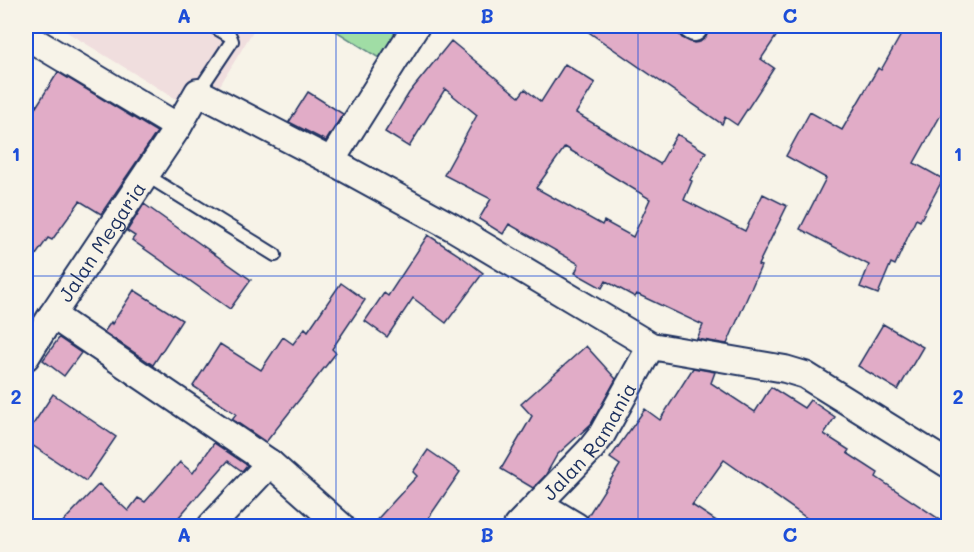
<svg xmlns="http://www.w3.org/2000/svg" width="974" height="552" font-family="Mali,sans-serif">
<style>
.built{fill:#f0dede}
.green{fill:#a0dda5;stroke:#5e8682;stroke-width:1.5}
.building{fill:#e1acc7;stroke:#1b2f5e;stroke-width:1.5;fill-rule:evenodd}
.lines{fill:none;stroke-linecap:round;stroke-linejoin:round}
.lane-casing{stroke:#1b2f5e;stroke-width:16}
.street-casing{stroke:#1b2f5e;stroke-width:30}
.lane{stroke:#f7f3e8;stroke-width:12}
.street{stroke:#f7f3e8;stroke-width:26}
.grid{fill:none;stroke:#1d4ed8;stroke-width:1.5;stroke-opacity:0.55}
.labels{text-anchor:middle;dominant-baseline:central;stroke-width:6;stroke-linejoin:round;paint-order:stroke}
.street-label{font-size:20px;fill:#1b2f5e;stroke:#f7f3e8}
.neatline{fill:none;stroke:#1d4ed8;stroke-width:2}
.grid-label{font-size:20px;text-anchor:middle;font-weight:bold;fill:#1d4ed8}
</style>
<rect width="100%" height="100%" fill="#f7f3e8"/>
<filter id="ink" filterUnits="userSpaceOnUse"><feTurbulence type="fractalNoise" baseFrequency=".0167" numOctaves="2"/><feDisplacementMap in="SourceGraphic" scale="12" xChannelSelector="R" yChannelSelector="G"/><feConvolveMatrix kernelMatrix="1 2 1 2 8 2 1 2 1" color-interpolation-filters="sRGB"/></filter>
<g filter="url(#ink)">
<path class="built" d="M57,26H256L202,115Z"/>
<path class="green" d="M328,26H403L382,60Z"/>
<path class="building" d="M580,26H676L678,33L682,38L694,43L700,42L706,37L709,30L708,26H783L761,59L774,68L737,125L725,117L722,124Z
M906,26H939L948,31V102L914,163L943,179L920,221L916,219L895,265L891,263L878,294L860,287L869,265L800,229L826,178L786,156L810,112L842,130L878,68L881,70Z
M451,41L519,97L525,89L541,102L565,64L595,83L576,113L660,164L677,134L706,152L690,180L692,181L684,200L745,231L763,194L787,206L758,265L761,266L727,344L697,339L703,325L637,294L635,297L606,281L602,288L575,273L579,264L509,224L503,234L479,219L491,199L444,175L477,115L445,89L409,147L385,132L409,93ZM565,147L650,199L633,237L604,221L602,225L536,188Z
M58,72L157,132L101,214L80,201L52,240L48,238L26,269V123Z
M308,92L343,114L326,141L289,122Z
M144,204L251,280L230,309L132,240L135,236L127,231Z
M428,235L462,257L483,273L446,323L413,298L387,337L365,321L384,293L388,296Z
M341,283L365,300L332,349L336,353L266,442L232,419L236,414L193,386L220,344L261,370L283,337L293,344L305,328L308,331Z
M134,290L182,320L153,365L104,332L111,322L112,324Z
M883,324L923,347L898,390L858,366Z
M59,338L81,353L64,376L43,360Z
M586,346L616,379L591,424L557,455L545,476L533,488L501,469L532,416L521,404Z
M693,368L715,372L711,383L755,412L771,387L804,408L810,400L835,417L824,434L849,450L847,453L878,473L876,477L948,525V526H818L724,460L692,505L724,526H591L587,517L620,465L610,458L645,409L660,420Z
M53,394L116,437L86,481L26,441V435Z
M214,443L247,465L242,471L228,461L171,526H59L99,484L128,511L138,498L145,502L180,462L193,473Z
M428,450L460,472L423,526H371L417,476L413,472Z"/>
<g class="lines">
<defs>
<path id="lane" d="M198,92L232,41L230,36L213,26
M146,175L275,255"/>
<g id="street">
<path d="M691,26L694,28"/>
<path d="M26,36L178,127L198,92L331,161L452,227L651,346L785,369L805,375L948,464"/>
<path d="M331,161L416,26"/>
<path d="M52,315L270,463"/>
<path id="s1" d="M26,357L52,315L178,127"/>
<path d="M539,504L576,526"/>
<path d="M211,526L270,463L341,526"/>
<path id="s2" d="M517,526L590,450L601,436L651,346"/>
</g>
</defs>
<use href="#lane" class="lane-casing"/>
<use href="#street" class="street-casing"/>
<use href="#lane" class="lane"/>
<use href="#street" class="street"/>
</g>
</g>
<path class="grid" d="M336,26V526M638,26V526M26,276H948"/>
<g class="labels">
<g class="street-label">
<text stroke="none"><textPath href="#s1" startOffset="138">Jalan Megaria</textPath></text>
<text stroke="none"><textPath href="#s2" startOffset="112">Jalan Ramania</textPath></text>
</g>
</g>
<rect width="974" height="552" fill="none" stroke="#f7f3e8" stroke-width="66"/>
<rect x="33" y="33" width="908" height="486" class="neatline"/>
<g class="grid-label">
<text x="184" y="23">A</text>
<text x="487" y="23">B</text>
<text x="790" y="23">C</text>
<text x="16" y="161">1</text>
<text x="958" y="161">1</text>
<text x="16" y="404">2</text>
<text x="958" y="404">2</text>
<text x="184" y="542">A</text>
<text x="487" y="542">B</text>
<text x="790" y="542">C</text>
</g>
</svg>
